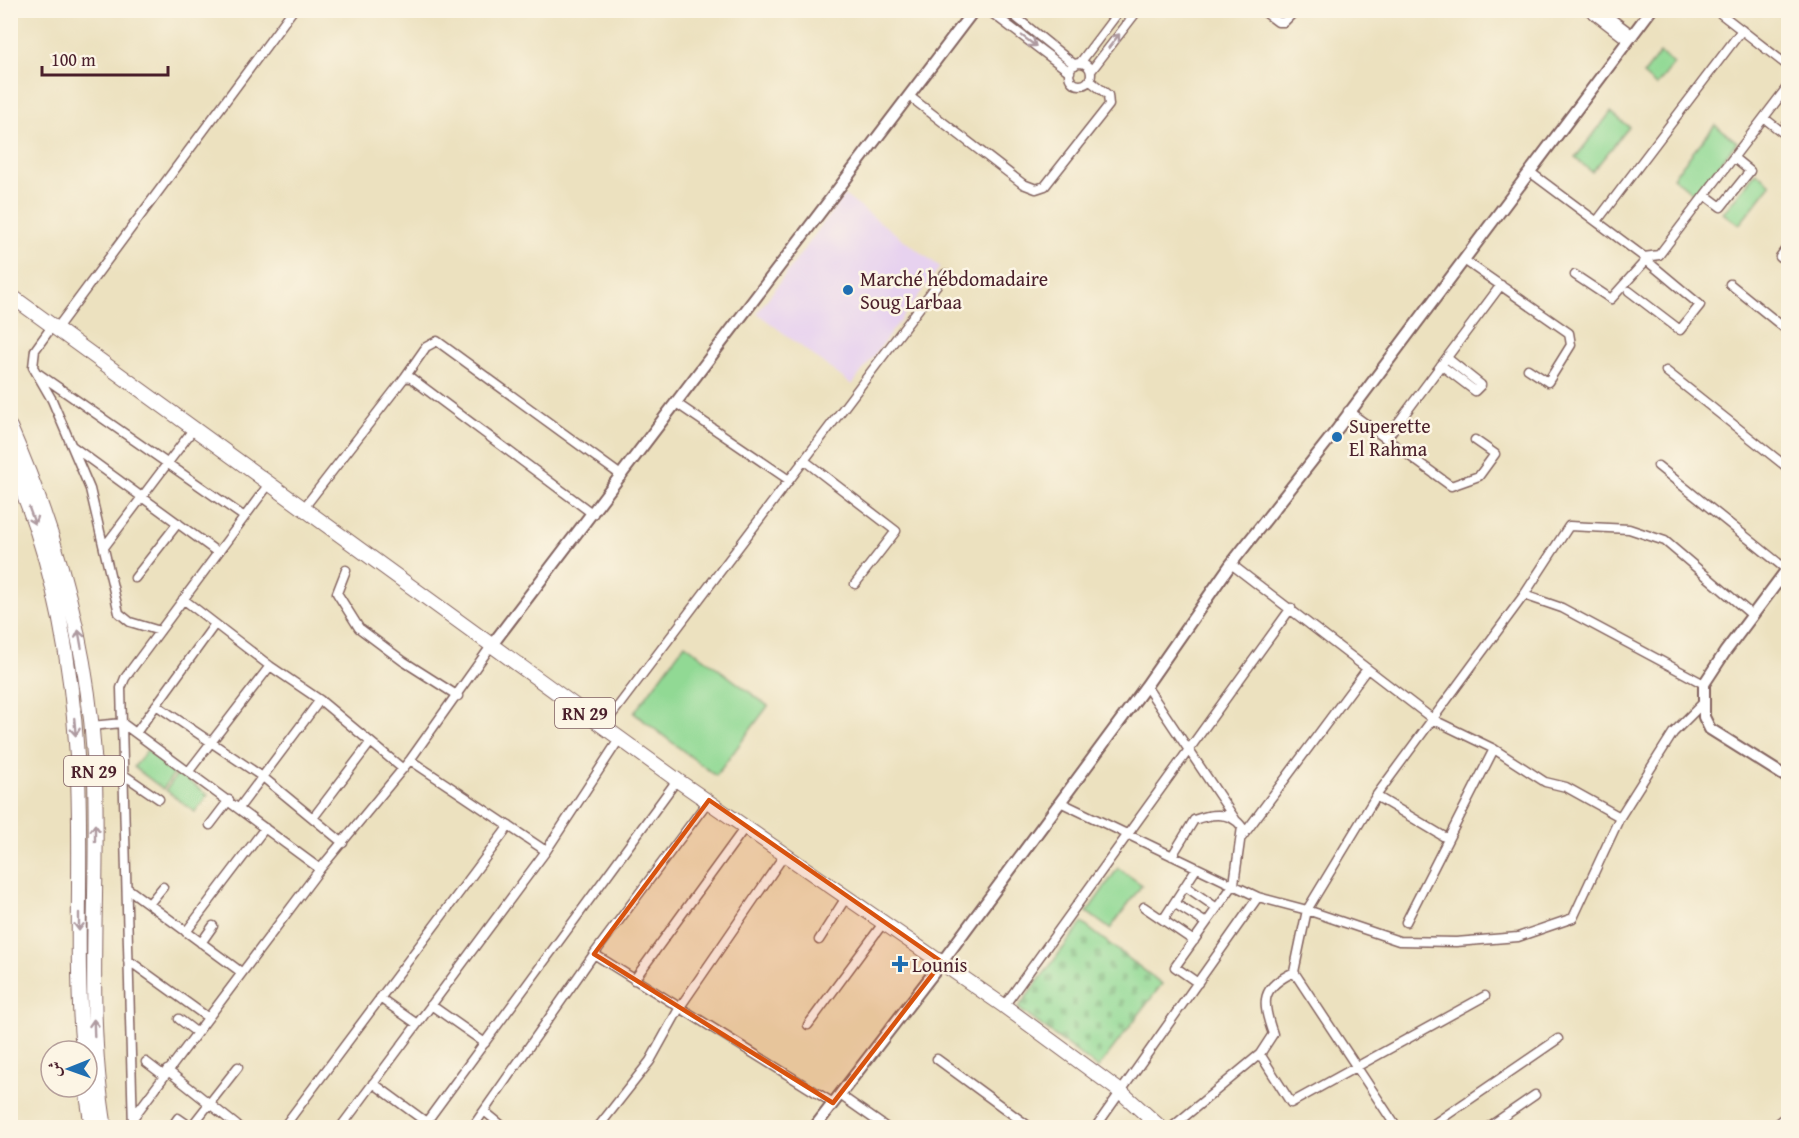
<svg xmlns="http://www.w3.org/2000/svg" width="1799" height="1138" font-family="'Gentium Book Plus',Amiri,serif">
<style>
.built{fill:#e7d2ef}
.green{fill:#91d994;stroke:#6e7c60;stroke-width:1.5}
.cemetery{fill:url(#cemetery-stones);stroke:#6e7c60;stroke-width:1.5}
.lines{fill:none;stroke-linecap:round;stroke-linejoin:round}
.minor-casing{stroke:#83635f;stroke-width:11}
.tertiary-casing{stroke:#83635f;stroke-width:14}
.primary-casing{stroke:#83635f;stroke-width:16}
.trunk-casing{stroke:#83635f;stroke-width:16}
.minor{stroke:#fff;stroke-width:8}
.tertiary{stroke:#fff;stroke-width:10}
.primary{stroke:#fff;stroke-width:14}
.trunk{stroke:#fff;stroke-width:14}
.oneway{stroke:#ae9aa0}
.marked{fill:#d8530f;fill-opacity:0.2;stroke:#d8530f;stroke-width:4.5;stroke-linejoin:round}
.poi-dot{fill:#1f6fb2;stroke:#fcf5e5;stroke-width:2}
.labels{text-anchor:middle;dominant-baseline:central;stroke-width:5;stroke-linejoin:round;paint-order:stroke}
.shield{fill:#fcf5e5;stroke:#7f5f63;stroke-width:1.5}
.shield-label{font-size:18px;font-weight:bold;fill:#4a1f2b}
.poi-label{font-size:20px;fill:#4a1f2b;stroke:#fcf5e5;text-anchor:start}
</style>
<defs>
<pattern id="cemetery-stones" width="16" height="16" patternUnits="userSpaceOnUse" patternTransform="scale(1.5)"><rect width="16" height="16" fill="#91d994"/><path d="M2 7V4a2 2 0 0 1 4 0v3zM10 15v-3a2 2 0 0 1 4 0v3z" fill="#7fba80"/></pattern>
</defs>
<rect width="100%" height="100%" fill="#fcf5e5"/>
<filter id="ink" filterUnits="userSpaceOnUse"><feTurbulence type="fractalNoise" baseFrequency=".0167" numOctaves="2"/><feDisplacementMap in="SourceGraphic" scale="12" xChannelSelector="R" yChannelSelector="G"/><feConvolveMatrix kernelMatrix="1 2 1 2 8 2 1 2 1" color-interpolation-filters="sRGB"/></filter>
<filter id="wash" filterUnits="userSpaceOnUse"><feTurbulence type="fractalNoise" baseFrequency=".008" numOctaves="4" result="noise"/><feDisplacementMap in="SourceGraphic" scale="24" xChannelSelector="R" yChannelSelector="G"/><feGaussianBlur stdDeviation="1.35" result="paint"/><feColorMatrix in="noise" values="0 0 0 0 0 0 0 0 0 0 0 0 0 0 0 0 0 1.4 0 .05"/><feComposite in="paint" operator="in"/></filter>
<g filter="url(#wash)">
<rect width="100%" height="100%" fill="#ece1bf"/>
<path class="built" d="M844,195L940,267L852,385L757,313Z"/>
<path class="green" d="M1660,53L1674,64L1656,86L1643,75Z
M1611,112L1629,127L1592,172L1575,158Z
M1715,125L1737,142L1695,195L1673,177Z
M1756,172L1771,184L1739,225L1723,213Z
M685,644L768,706L716,776L634,713Z
M147,750L176,771L163,789L134,767Z
M178,773L208,795L195,812L166,790Z
M1118,868L1142,885L1110,929L1087,912Z"/>
<path class="cemetery" d="M1082,923L1162,984L1098,1068L1018,1008Z"/>
</g>
<g filter="url(#ink)">
<g class="lines">
<defs>
<path id="minor" d="M988,10L1070,72
M1007,10L1075,65
M1262,10L1278,22H1284L1296,10
M1588,10L1628,41
M1600,10L1633,35
M1716,10L1788,66
M1080,63L1120,10
M1069 74a11 11 0 1 1 22 0a11 11 0 1 1-22 0Z
M1091,71L1138,10
M909,96L1023,184L1036,189L1045,186L1109,105L1108,95L1089,80
M1764,118L1782,132L1788,123
M1530,172L1644,257L1659,255L1788,86
M1705,195L1721,207L1750,171L1734,158
M1597,221L1742,30
M1780,257L1788,246
M1464,260L1569,333L1571,345L1548,382L1528,369
M1575,275L1611,299L1648,258
M1730,284L1788,331
M1629,291L1680,330L1700,305L1646,260
M53,325L35,350L33,367L52,400L90,489L119,613L130,622L160,631
M57,328L293,10
M1441,365L1475,391L1481,385L1447,358
M1666,371L1788,468
M39,374L243,516
M405,377L426,347L437,341L622,476
M676,403L789,480
M1348,411L1451,486L1479,476L1495,454L1475,440
M1386,439L1501,285
M72,446L217,552
M805,461L896,531L855,584
M1658,466L1787,570
M303,509L405,377L411,378L593,514
M105,546L195,427
M1231,564L1434,720L1494,749L1545,782L1566,787L1620,817
M346,570L337,593L359,628L403,661L458,696
M135,578L178,523
M1524,595L1562,608L1704,684
M183,599L270,666L320,700L403,769
M1146,686L1235,819
M156,705L264,778L343,843
M604,725L945,274
M91,726L122,723L320,869
M136,733L215,624
M410,760L546,851
M189,771L270,666
M124,775L159,799
M1376,796L1448,839
M1060,802L1258,897L1307,910L1399,941L1456,942L1518,937L1573,918L1620,817L1673,733L1704,702
M239,808L320,700
M313,818L370,743
M210,825L229,800
M1242,837L1367,669
M1172,856L1194,820C1210,814 1230,810 1242,827L1234,884L1175,967L1198,983
M1185,886L1217,908
M127,888L241,972
M1174,903L1206,923
M149,904L163,887
M1144,907L1194,941
M1163,920L1196,869
M1406,922L1494,749
M186,932L265,828
M819,940L847,896
M201,943L213,926
M594,954L833,1103
M128,960L207,1017
M634,980L746,826
M380,998L417,1024
M431,1005L485,1043
M1004,1006L1291,608
M179,1019L196,1032
M808,1025L884,922
M1260,1054L1291,1103L1485,996
M937,1059L1031,1128
M146,1062L163,1075
M167,1070L240,1128
M373,1083L426,1122
M840,1095L887,1128
M484,1111L505,1128
M133,1118L320,869L410,760L491,646
M599,1126L650,1061L680,1007L785,854
M133,1128L121,688L125,678L269,484
M171,1128L178,1118L191,1127L238,1067
M283,1128L509,826
M340,1128L546,851L620,738
M422,1128L677,780
M472,1128L594,954L709,800
M1095,1128L1258,897
M1171,1128L1260,1054L1273,1034C1261,1000 1261,988 1294,972
M1397,1128L1294,972L1307,910L1376,796L1524,595L1569,526L1629,529L1665,541L1752,615
M1428,1128L1558,1039
M1487,1128L1535,1095
M1771,1128L1788,1115"/>
<path id="tertiary" d="M1788,568L1725,652L1704,684V717L1710,729L1788,778
M491,646L974,10
M814,1128L942,962L1146,686L1231,564L1338,428L1651,10"/>
<path id="primary" d="M10,295L677,780L1004,1006L1121,1092L1161,1128"/>
<path id="trunk" d="M10,427C56,532 87,640 94,755C101,880 84,1004 105,1128
M10,461C52,554 71,655 77,756C83,854 74,953 83,1051
M86,1087L92,1128"/>
</defs>
<use href="#minor" class="minor-casing"/>
<use href="#tertiary" class="tertiary-casing"/>
<use href="#primary" class="primary-casing"/>
<use href="#trunk" class="trunk-casing"/>
<use href="#minor" class="minor"/>
<use href="#tertiary" class="tertiary"/>
<use href="#primary" class="primary"/>
<use href="#trunk" class="trunk"/>
</g>
<defs><path id="oneway-shaft" d="M-6 0H5M1.5-3L5.5 0L1.5 3" fill="none" stroke-width="1.6" stroke-linecap="round" stroke-linejoin="round" transform="scale(1.5)"/></defs>
<g class="oneway">
<use href="#oneway-shaft" transform="translate(1029 41) rotate(37)"/>
<use href="#oneway-shaft" transform="translate(1114 41) rotate(-52)"/>
<use href="#oneway-shaft" transform="translate(32 516) rotate(70)"/>
<use href="#oneway-shaft" transform="translate(80 639) rotate(-100)"/>
<use href="#oneway-shaft" transform="translate(75 727) rotate(85)"/>
<use href="#oneway-shaft" transform="translate(95 833) rotate(-90)"/>
<use href="#oneway-shaft" transform="translate(79 922) rotate(90)"/>
<use href="#oneway-shaft" transform="translate(94 1028) rotate(-92)"/>
</g>
</g>
<path class="marked" d="M709,800L942,962L833,1103L594,954Z"/>
<g class="poi-dot">
<circle cx="848" cy="290" r="6"/>
<circle cx="1337" cy="437" r="6"/>
<path d="M897 955h6v6h6v6h-6v6h-6v-6h-6v-6h6z"/>
</g>
<g class="labels">
<g class="shield">
<rect x="555" y="698" width="60" height="30" rx="4.5"/>
<rect x="64" y="756" width="60" height="30" rx="4.5"/>
</g>
<g class="shield-label">
<text x="585" y="713">RN 29</text>
<text x="94" y="771">RN 29</text>
</g>
<g class="poi-label">
<text x="860" y="278">Marché hébdomadaire<tspan x="860" dy="23">Soug Larbaa</tspan></text>
<text x="1349" y="425">Superette<tspan x="1349" dy="23">El Rahma</tspan></text>
<text x="912" y="964">Lounis</text>
</g>
</g>
<rect width="1799" height="1138" fill="none" stroke="#fcf5e5" stroke-width="36"/>
<g transform="translate(69 1069) rotate(269)"><circle r="28" fill="#fcf5e5" stroke="#b59f9b" stroke-width="1.5"/>
<path d="M0-4.5L10 22L0 15L-10 22Z" fill="#1f6fb2"/>
<text y="-9" font-size="16" font-weight="bold" text-anchor="middle" fill="#4a1f2b">ش</text>
</g>
<path d="M42 66v9h126v-9" fill="none" stroke="#4a1f2b" stroke-width="3"/>
<text x="51" y="66" font-size="18" fill="#4a1f2b" stroke="#fcf5e5" stroke-width="4.5" paint-order="stroke">100 m</text>
</svg>
